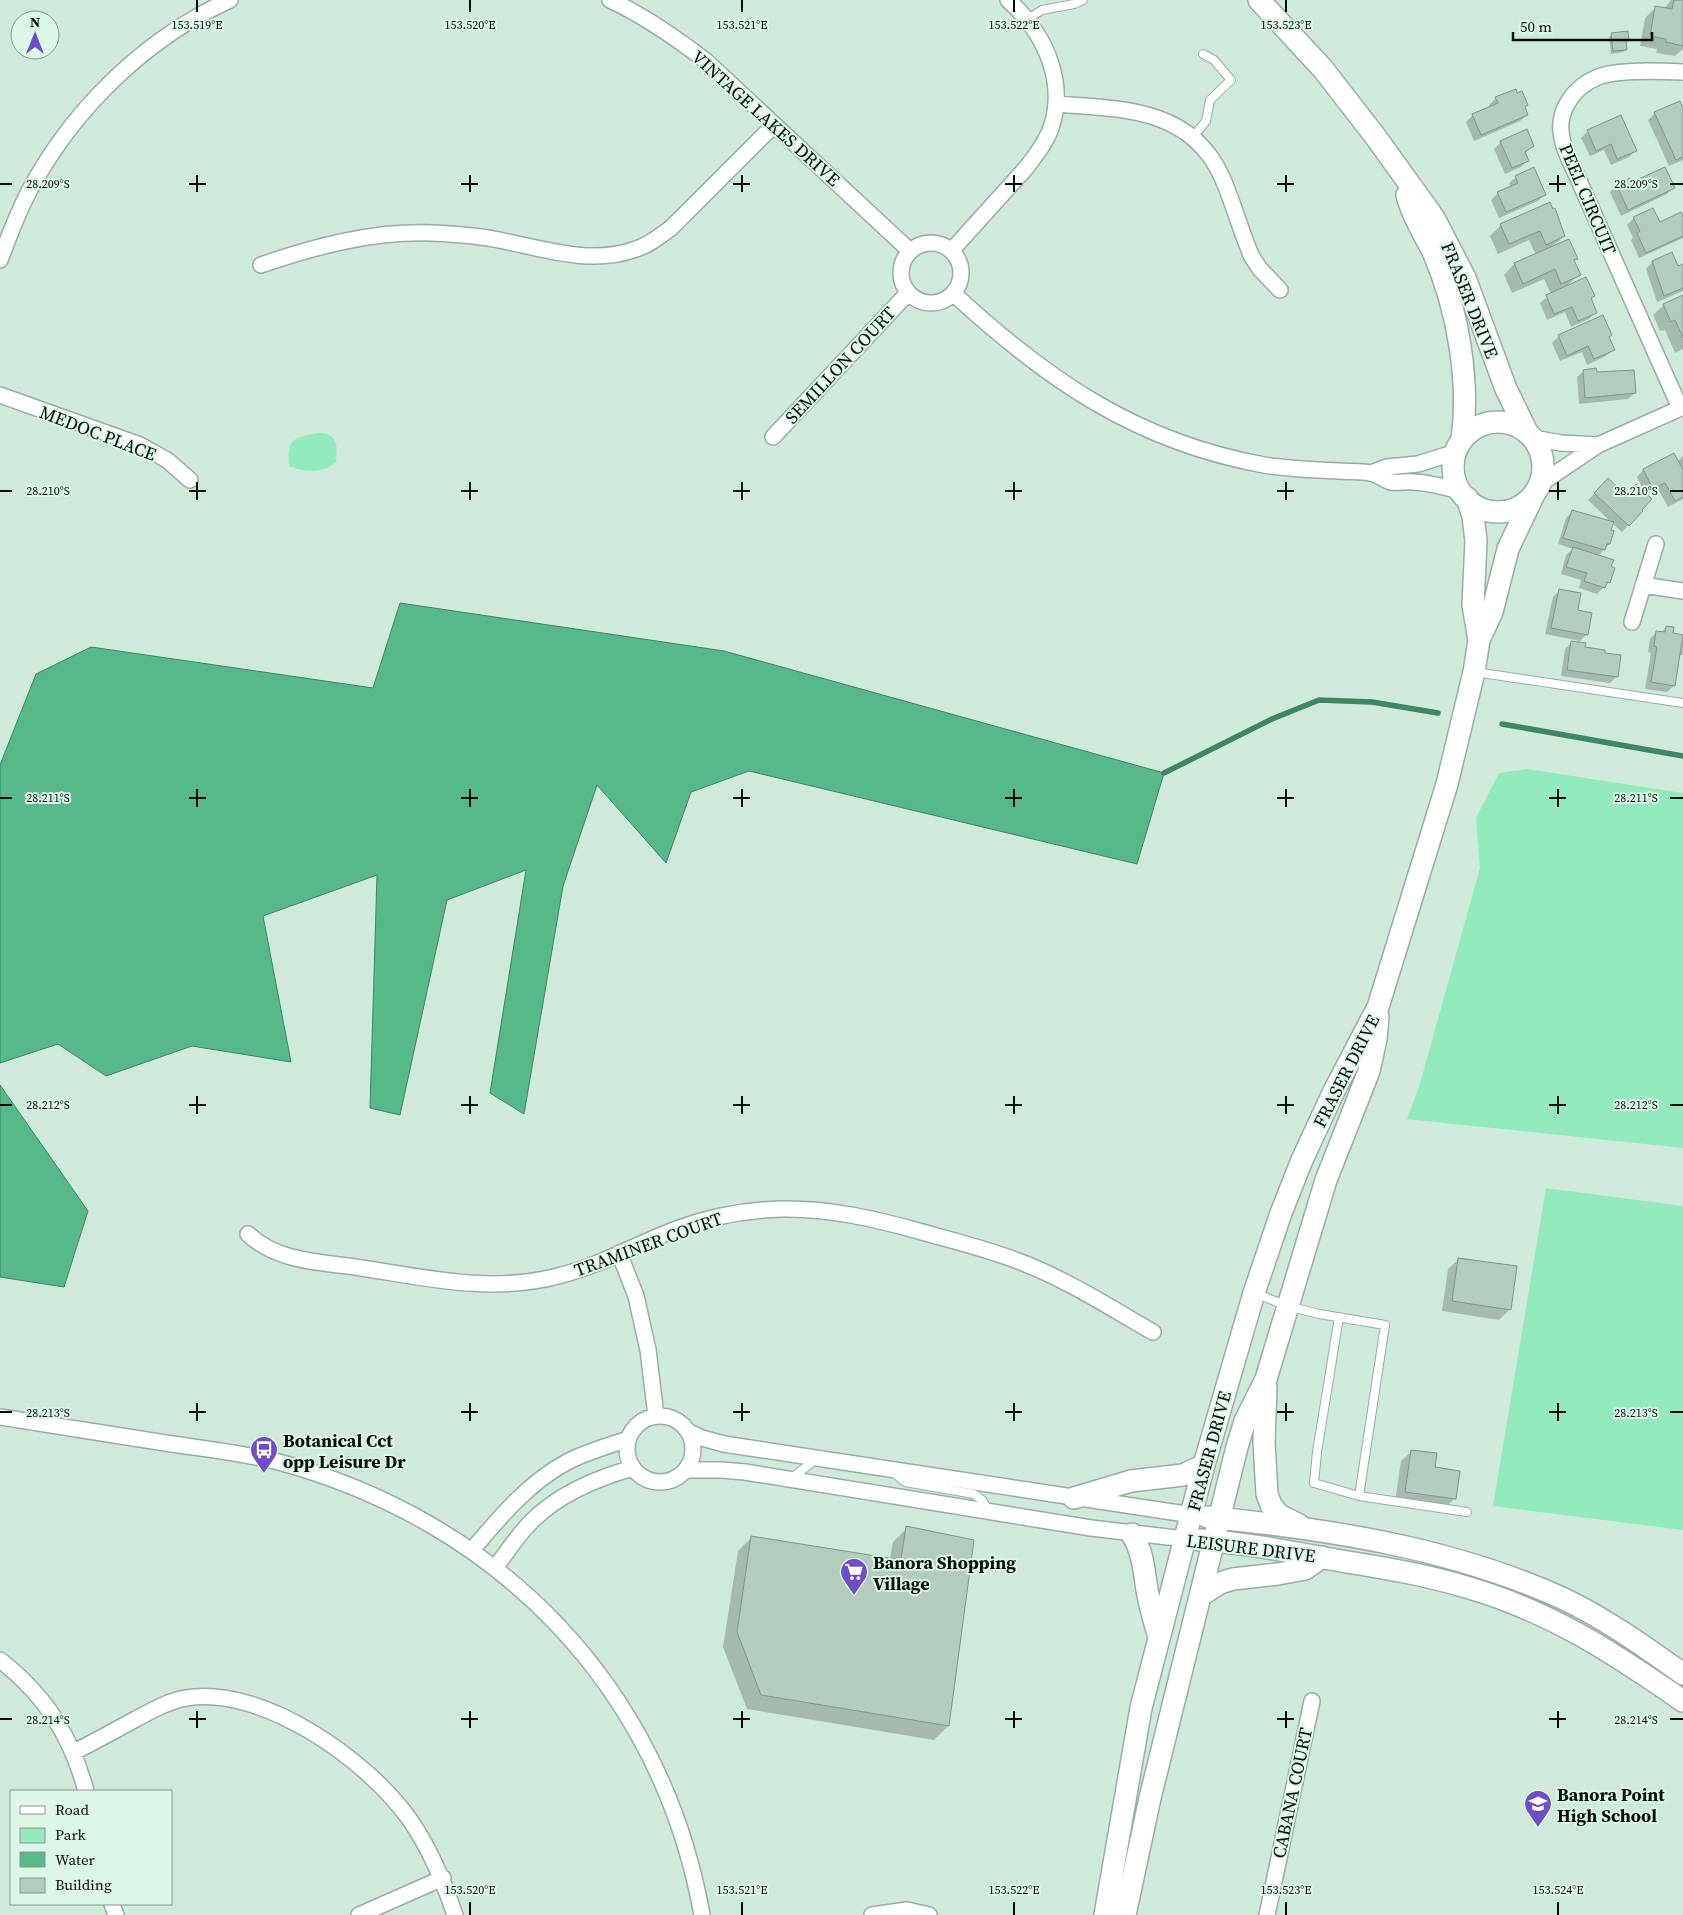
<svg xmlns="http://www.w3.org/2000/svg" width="1683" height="1915" font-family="'Source Serif 4',serif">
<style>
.green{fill:#93eabd}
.water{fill:#57b98a;stroke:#3f8664}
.shadow{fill:#0003}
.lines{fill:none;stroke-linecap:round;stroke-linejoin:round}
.stream{stroke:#3f8664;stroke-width:5.5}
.building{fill:#b3ccbd;stroke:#7f9689}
.lane-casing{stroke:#96afa1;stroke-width:10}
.street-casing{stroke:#96afa1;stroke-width:18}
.secondary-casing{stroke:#96afa1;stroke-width:24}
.lane{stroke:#fff;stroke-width:8}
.street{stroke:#fff;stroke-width:15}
.secondary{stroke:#fff;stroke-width:21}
.ticks{fill:none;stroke:#060e0a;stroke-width:2}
.labels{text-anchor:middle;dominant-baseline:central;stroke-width:4;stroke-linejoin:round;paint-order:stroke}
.street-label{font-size:18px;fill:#060e0a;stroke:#dcf6e7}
.poi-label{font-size:18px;font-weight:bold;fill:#060e0a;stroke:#dcf6e7;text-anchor:start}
.ticks-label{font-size:12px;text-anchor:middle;fill:#060e0a;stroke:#dcf6e7;stroke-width:4;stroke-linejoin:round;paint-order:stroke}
</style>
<rect width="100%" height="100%" fill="#cfe9da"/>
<path class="green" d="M319,433C339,434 337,445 336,462C322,474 304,472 289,466C287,439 293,437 319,433Z
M1527,769L1683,793V1148L1407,1119L1419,1087L1480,868L1476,818L1499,773Z
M1546,1188L1683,1206V1530L1493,1506Z"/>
<path class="water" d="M400,603L724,651L1164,773L1137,864L749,771L691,792L666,863L597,785L563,886L524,1114L490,1093L526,870L447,900L400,1115L370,1108L377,875L263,916L291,1062L192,1046L106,1076L58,1044L0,1063V765L36,674L91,647L373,688Z
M0,1085L88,1211L64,1287L0,1277Z"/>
<path class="shadow" d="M1671,0H1683V49L1675,56L1656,53L1657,49L1640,46L1645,18L1656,7L1664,9Z
M1612,34L1628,40L1625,43L1626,49L1623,52L1611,54L1609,37Z
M1496,98L1524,108L1527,114L1520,121L1474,141L1466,122L1473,115L1491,108L1489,105Z
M1683,111V160L1669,166L1648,120L1655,113Z
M1588,131L1636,150L1629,157L1611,165L1604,150L1590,156L1581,138Z
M1501,142L1533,145L1525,153L1528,160L1521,167L1505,174L1494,149Z
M1516,177L1545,194L1538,201L1499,218L1491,200L1498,193L1511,188L1509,183Z
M1630,179L1632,183L1673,188L1667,194L1621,216L1610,192L1616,185Z
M1549,203L1564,236L1552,247L1576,258L1573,262L1579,274L1566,287L1593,296L1590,299L1596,312L1589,319L1571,327L1565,312L1547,320L1540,303L1551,294L1544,279L1512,293L1504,275L1514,264L1536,255L1529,240L1498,254L1490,236L1501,225Z
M1634,218L1659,224L1683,220V238L1639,258L1631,240L1633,238L1627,225Z
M1671,254L1677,268L1683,266V291L1657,302L1646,269L1652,262Z
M1683,297V349L1675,353L1665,330L1660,331L1653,315L1664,305Z
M1559,336L1608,338L1613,350L1606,356L1587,365L1582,352L1560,361L1552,343Z
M1584,371L1595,373L1635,393L1628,399L1579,404L1577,377Z
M1674,455L1677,462L1683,456V499L1668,507L1658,489L1646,495L1640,510L1642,511L1622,532L1612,523L1609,531V544L1598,556L1610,567L1609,582L1597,594L1579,588L1581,580L1561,574L1566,555L1573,549L1558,544L1566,518L1573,511L1612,523L1588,500L1608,480L1626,496L1645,494L1637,477L1643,470Z
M1560,590L1576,611L1587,634L1580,641L1545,634L1553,597Z
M1666,627L1672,634L1683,636V655H1678L1674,686L1667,692L1645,689L1651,653L1648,652L1650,639L1656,632L1661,633Z
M1572,642L1584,648L1616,677L1610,683L1561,676L1565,649Z
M1459,1259L1510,1309L1499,1320L1442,1311L1448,1269Z
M1412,1451L1434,1469L1455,1498L1444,1509L1395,1502L1401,1461Z
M907,1528L973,1541L948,1726L934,1740L747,1709L723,1647L738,1551L752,1537L890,1559L893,1542Z"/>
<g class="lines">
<path class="stream" d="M1502,724L1683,756
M1164,773L1272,719L1319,700L1372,702L1438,713"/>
</g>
<path class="building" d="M1674,0H1683V46L1666,42V39L1650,36L1655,6L1672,9Z
M1628,31L1629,41H1626L1627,50L1613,51L1611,33Z
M1516,89L1517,93L1522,91L1528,105L1525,107L1528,115L1481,135L1472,114L1498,103L1495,97Z
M1680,101L1683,108V157L1676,160L1654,112Z
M1621,115L1637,151L1617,159L1611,144L1596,151L1587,130Z
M1527,129L1534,146L1525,152L1529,161L1512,168L1500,141Z
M1534,167L1546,195L1506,212L1497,192L1518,183L1515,176Z
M1665,167L1675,188L1628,210L1616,184L1630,178L1632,182Z
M1550,202L1553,209L1555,208L1565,236L1546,245L1540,231L1509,244L1500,224Z
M1653,208L1660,222L1681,212L1683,217V236L1646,253L1637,233L1640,231L1633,217Z
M1569,239L1578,259L1574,260L1581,275L1561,284L1555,269L1523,284L1514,263Z
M1672,252L1678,266L1683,264V288L1664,296L1652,261Z
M1586,277L1595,296L1591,298L1597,313L1578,321L1572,307L1554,314L1546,295Z
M1683,295V338L1675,320L1671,322L1663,304Z
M1603,315L1612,335L1609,337L1615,350L1594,359L1588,346L1567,356L1558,335Z
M1596,368L1597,372L1634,370L1636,393L1585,398L1583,370Z
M1674,453L1683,470V497L1675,501L1665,483L1653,489L1643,469Z
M1608,478L1626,495L1636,484L1652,499L1642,510L1643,511L1629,526L1594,493Z
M1572,510L1614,522L1611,530L1614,531L1610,544H1607L1605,550L1563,538Z
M1573,547L1614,560L1611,566L1615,568L1610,583L1607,582L1605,588L1584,581L1587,573L1566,567Z
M1559,589L1581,593L1578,610L1592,613L1588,635L1551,628Z
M1666,626L1674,627L1673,633L1683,635L1675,686L1651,682L1657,647L1654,646L1656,631L1665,632Z
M1571,641L1586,643L1585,647L1605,650V653L1621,655L1618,677L1567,670Z
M1458,1258L1517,1266L1511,1310L1452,1301Z
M1411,1450L1437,1453L1435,1467L1460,1471L1456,1499L1405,1492Z
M906,1526L974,1540L949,1726L761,1695L737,1632L751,1536L901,1560Z"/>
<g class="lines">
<defs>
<path id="lane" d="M1028,19L1042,10L1074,4L1083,0
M1193,137L1206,121L1210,100L1231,80L1214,60L1203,54
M1475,672L1683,703
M1255,1293L1287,1306L1319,1314L1385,1325L1359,1496L1467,1512
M1339,1317L1317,1452L1314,1483L1359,1496
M894,1473L905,1482L974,1494L982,1500L989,1511
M792,1478L816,1459"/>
<path id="street" d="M610,0C645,16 676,38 706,61L910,251
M1056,104C1120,109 1189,107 1221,175C1233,201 1240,230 1252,257L1260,269L1280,290
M901 273a30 30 0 1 1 60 0a30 30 0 1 1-60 0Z
M952,250L1026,168C1036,155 1047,141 1052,125C1066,78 1043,31 1008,0
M0,260C10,234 19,208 33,184C77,105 148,37 230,0
M261,265C316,246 373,231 432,233C456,234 481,236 504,241C547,250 593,265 636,249C649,245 660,236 671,228L774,125
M954,294C1047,380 1137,442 1264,465C1289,469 1315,470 1340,471C1350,472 1361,471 1370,473C1378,474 1384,480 1391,482C1399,483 1407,481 1414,482C1431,483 1446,487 1462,492
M0,395L140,445L167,460L190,480
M1680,408L1576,174C1571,163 1564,151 1562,138C1556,112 1573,87 1598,77C1618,69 1661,71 1683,72
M773,437L908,293
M1533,438L1561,443L1598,445
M1371,473L1387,467L1418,464L1456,452
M1540,484L1598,445L1683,407
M1643,585L1683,591
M1632,622L1656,544
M248,1234C276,1261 318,1262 355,1267C423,1277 490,1294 558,1276C599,1266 635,1245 674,1230C708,1217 744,1210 781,1209C829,1208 876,1219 922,1232C954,1241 987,1249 1018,1261C1066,1279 1109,1307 1153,1332
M619,1253L636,1296L648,1350L656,1416
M627 1449a33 33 0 1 1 66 0a33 33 0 1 1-66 0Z
M0,1417C57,1426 115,1435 172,1444C206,1449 241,1453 275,1461C498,1520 661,1686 702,1915
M689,1432L702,1438L724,1444L1192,1515
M686,1470H721L745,1472L1091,1528L1185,1539
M472,1550C500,1517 528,1483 567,1462C586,1452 608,1446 628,1439
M495,1568C507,1552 519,1533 534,1519C561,1493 597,1478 633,1468
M0,1660C46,1696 71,1736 86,1791
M74,1752C94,1742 114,1731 134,1720C151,1711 168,1701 186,1698C262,1685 368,1760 410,1820C430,1849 444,1882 455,1915
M112,1904L116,1915
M359,1915L443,1878
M872,1915L907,1910L929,1915
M1267,1915L1312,1701"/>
<path id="secondary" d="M1259,0L1323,69L1375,136L1434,218L1465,278L1506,389L1527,432
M1407,195C1412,216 1425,235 1434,254C1458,310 1470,381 1462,440
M1453 467a45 45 0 1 1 90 0a45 45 0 1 1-90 0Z
M1467,498L1473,516L1476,541L1473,605L1479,640
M1266,1387L1264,1442L1267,1494L1271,1505L1279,1515L1299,1525
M1074,1498L1131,1481L1183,1475L1204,1465
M1207,1517C1328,1529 1453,1548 1564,1599C1606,1619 1645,1647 1683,1674
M1132,1534C1143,1552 1144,1570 1147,1590C1150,1606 1154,1621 1159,1637
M1200,1540C1246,1543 1291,1552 1336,1560C1379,1567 1423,1574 1466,1587C1550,1611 1612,1652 1683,1701
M1201,1595L1220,1583L1233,1579L1278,1574L1305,1569L1322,1557
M1105,1915L1141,1708L1204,1465L1254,1293L1281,1213L1302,1160L1334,1091L1378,1007L1447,784L1474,672L1479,640L1492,612L1508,549L1535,492
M1125,1915L1150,1798L1237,1447L1245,1421L1266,1379L1326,1180L1369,1071L1376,1039L1378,1017"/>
</defs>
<use href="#lane" class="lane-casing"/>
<use href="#street" class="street-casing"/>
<use href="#secondary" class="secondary-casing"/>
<use href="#lane" class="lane"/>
<use href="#street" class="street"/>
<use href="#secondary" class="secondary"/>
</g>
<path class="ticks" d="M197,0V12M470,0V12M742,0V12M1014,0V12M1286,0V12M197,175V192M470,175V192M742,175V192M1014,175V192M1286,175V192M1558,175V192M0,184H12M189,184H206M461,184H478M733,184H750M1005,184H1022M1277,184H1294M1549,184H1566M1670,184H1683M197,482V500M470,482V500M742,482V500M1014,482V500M1286,482V500M1558,482V500M0,491H12M189,491H206M461,491H478M733,491H750M1005,491H1022M1277,491H1294M1549,491H1566M1670,491H1683M197,789V807M470,789V807M742,789V807M1014,789V807M1286,789V807M1558,789V807M0,798H12M189,798H206M461,798H478M733,798H750M1005,798H1022M1277,798H1294M1549,798H1566M1670,798H1683M197,1096V1114M470,1096V1114M742,1096V1114M1014,1096V1114M1286,1096V1114M1558,1096V1114M0,1105H12M189,1105H206M461,1105H478M733,1105H750M1005,1105H1022M1277,1105H1294M1549,1105H1566M1670,1105H1683M197,1403V1421M470,1403V1421M742,1403V1421M1014,1403V1421M1286,1403V1421M1558,1403V1421M0,1412H12M189,1412H206M461,1412H478M733,1412H750M1005,1412H1022M1277,1412H1294M1549,1412H1566M1670,1412H1683M197,1711V1728M470,1711V1728M742,1711V1728M1014,1711V1728M1286,1711V1728M1558,1711V1728M0,1719H12M189,1719H206M461,1719H478M733,1719H750M1005,1719H1022M1277,1719H1294M1549,1719H1566M1670,1719H1683M470,1902V1915M742,1902V1915M1014,1902V1915M1286,1902V1915M1558,1902V1915"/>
<defs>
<symbol id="bus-pin" viewBox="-11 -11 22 30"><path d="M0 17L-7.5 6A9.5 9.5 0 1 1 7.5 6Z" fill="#6f4dc6" stroke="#dcf6e7"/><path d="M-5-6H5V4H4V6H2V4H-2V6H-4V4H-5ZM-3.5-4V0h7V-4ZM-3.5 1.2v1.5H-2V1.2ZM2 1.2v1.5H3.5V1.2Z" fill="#fff"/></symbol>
<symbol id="supermarket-pin" viewBox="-11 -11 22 30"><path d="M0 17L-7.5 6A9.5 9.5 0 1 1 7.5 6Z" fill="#6f4dc6" stroke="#dcf6e7"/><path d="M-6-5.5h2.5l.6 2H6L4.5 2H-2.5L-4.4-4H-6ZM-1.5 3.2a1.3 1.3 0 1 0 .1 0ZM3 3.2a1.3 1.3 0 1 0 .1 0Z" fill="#fff"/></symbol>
<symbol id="school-pin" viewBox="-11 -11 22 30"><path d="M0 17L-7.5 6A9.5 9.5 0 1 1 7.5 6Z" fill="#6f4dc6" stroke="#dcf6e7"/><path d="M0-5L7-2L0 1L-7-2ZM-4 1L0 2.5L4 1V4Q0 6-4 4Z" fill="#fff"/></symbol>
</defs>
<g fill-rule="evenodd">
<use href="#bus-pin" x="248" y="1434" width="32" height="43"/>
<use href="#supermarket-pin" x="838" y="1556" width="32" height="43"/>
<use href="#school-pin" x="1522" y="1788" width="32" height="43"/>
</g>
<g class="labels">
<g class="street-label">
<text transform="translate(766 118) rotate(42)">VINTAGE LAKES DRIVE</text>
<text transform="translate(1588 199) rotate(67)">PEEL CIRCUIT</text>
<text transform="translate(1470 300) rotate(68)">FRASER DRIVE</text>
<text transform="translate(840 365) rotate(-47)">SEMILLON COURT</text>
<text transform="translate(98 433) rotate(21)">MEDOC PLACE</text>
<text transform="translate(1346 1071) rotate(-63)">FRASER DRIVE</text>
<text transform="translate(648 1244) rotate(-20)">TRAMINER COURT</text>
<text transform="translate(1209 1451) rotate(-75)">FRASER DRIVE</text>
<text transform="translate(1251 1548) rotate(7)">LEISURE DRIVE</text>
<text transform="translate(1292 1793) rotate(-78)">CABANA COURT</text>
</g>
<g class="poi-label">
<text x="283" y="1440">Botanical Cct<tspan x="283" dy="21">opp Leisure Dr</tspan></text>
<text x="873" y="1562">Banora Shopping<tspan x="873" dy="21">Village</tspan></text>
<text x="1557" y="1794">Banora Point<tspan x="1557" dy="21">High School</tspan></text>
</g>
</g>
<g class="ticks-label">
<text x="197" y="29">153.519°E</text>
<text x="470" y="29">153.520°E</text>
<text x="742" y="29">153.521°E</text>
<text x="1014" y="29">153.522°E</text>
<text x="1286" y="29">153.523°E</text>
<text x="48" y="188">28.209°S</text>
<text x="1636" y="188">28.209°S</text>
<text x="48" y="495">28.210°S</text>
<text x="1636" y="495">28.210°S</text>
<text x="48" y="802">28.211°S</text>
<text x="1636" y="802">28.211°S</text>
<text x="48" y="1109">28.212°S</text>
<text x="1636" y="1109">28.212°S</text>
<text x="48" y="1417">28.213°S</text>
<text x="1636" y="1417">28.213°S</text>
<text x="48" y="1724">28.214°S</text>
<text x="1636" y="1724">28.214°S</text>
<text x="470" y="1894">153.520°E</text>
<text x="742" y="1894">153.521°E</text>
<text x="1014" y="1894">153.522°E</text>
<text x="1286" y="1894">153.523°E</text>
<text x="1558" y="1894">153.524°E</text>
</g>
<rect x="10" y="1790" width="162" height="115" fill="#dcf6e7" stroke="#86998f"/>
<rect x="20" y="1806" width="25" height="8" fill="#ffffff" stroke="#86998f"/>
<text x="55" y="1815" font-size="15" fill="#060e0a">Road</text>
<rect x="20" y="1828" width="25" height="15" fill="#93eabd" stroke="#86998f"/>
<text x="55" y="1840" font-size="15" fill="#060e0a">Park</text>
<rect x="20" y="1852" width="25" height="15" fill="#57b98a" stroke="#86998f"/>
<text x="55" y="1865" font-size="15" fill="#060e0a">Water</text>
<rect x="20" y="1878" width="25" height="15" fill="#b3ccbd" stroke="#86998f"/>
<text x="55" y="1890" font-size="15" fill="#060e0a">Building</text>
<g transform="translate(35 35)"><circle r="24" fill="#dcf6e7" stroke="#86998f"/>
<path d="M0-4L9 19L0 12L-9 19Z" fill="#6f4dc6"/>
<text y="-8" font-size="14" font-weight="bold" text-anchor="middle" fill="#060e0a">N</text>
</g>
<path d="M1513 32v8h139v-8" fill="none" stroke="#060e0a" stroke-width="2.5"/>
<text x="1520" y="32" font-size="15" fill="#060e0a" stroke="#dcf6e7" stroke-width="4" paint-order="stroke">50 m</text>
</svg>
